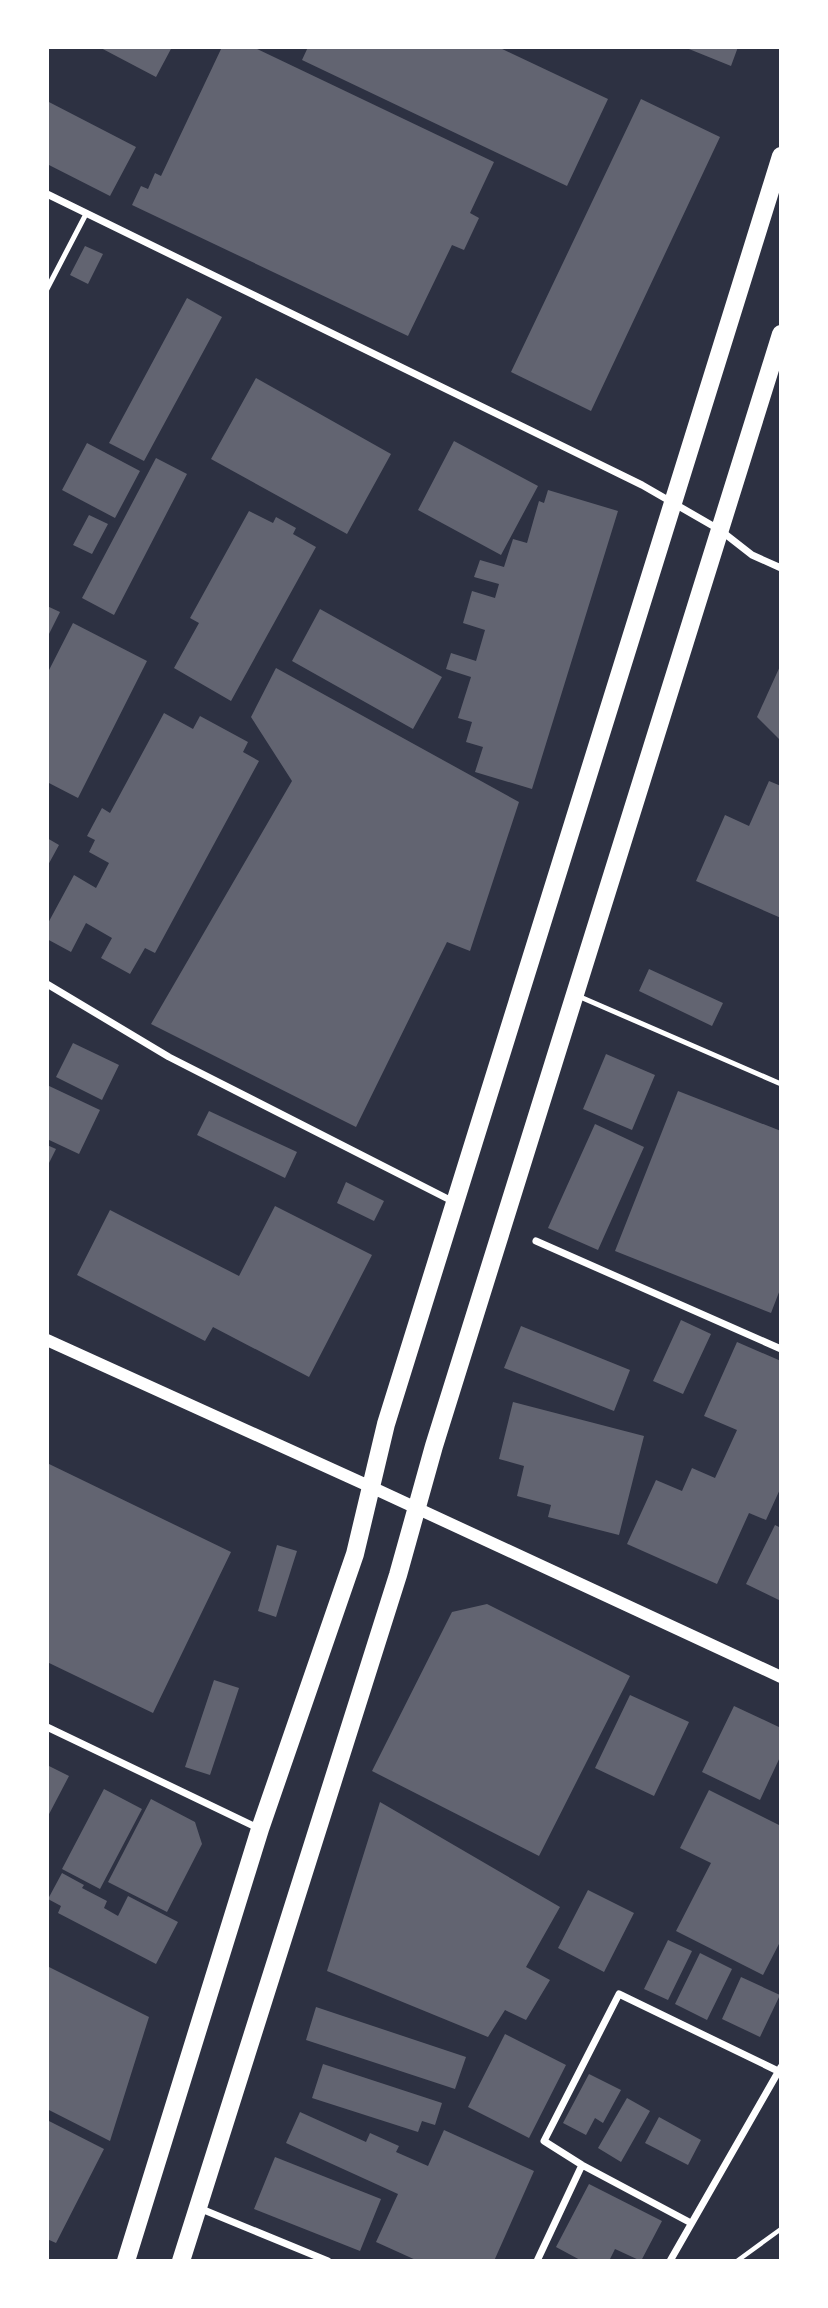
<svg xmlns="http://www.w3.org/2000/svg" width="828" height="2308" font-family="Arial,sans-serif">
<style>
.building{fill:#626471}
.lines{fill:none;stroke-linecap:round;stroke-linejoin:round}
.path{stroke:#fff;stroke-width:4.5}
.service{stroke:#fff;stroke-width:5}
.minor{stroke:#fff;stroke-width:7}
.tertiary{stroke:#fff;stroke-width:12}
.primary{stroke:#fff;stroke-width:18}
</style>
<rect width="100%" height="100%" fill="#2d3142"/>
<path class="building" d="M99,47H172L156,77Z
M222,47H253L494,162L470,213L479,218L464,250L452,245L408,336L132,205L141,186L148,189L155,173L161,176Z
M308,47H498L608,99L567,186L302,60Z
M684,47H738L731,66Z
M641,99L720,137L591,411L511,372Z
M47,101L136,147L110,196L47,164Z
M85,246L103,254L88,284L70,275Z
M187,298L222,317L144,461L109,443Z
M256,378L391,454L347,534L211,459Z
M454,441L538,486L501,555L418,510Z
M87,443L140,471L115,518L62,490Z
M156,458L187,474L114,615L82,598Z
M548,490L618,511L532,789L475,772L483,747L466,742L472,722L458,718L471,677L446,669L451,653L476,661L485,630L463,623L472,591L495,598L499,584L474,577L480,560L504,567L513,539L527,543L539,501L544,503Z
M249,511L273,523L276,517L296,528L293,534L316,547L231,701L174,668L199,623L190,618Z
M89,515L108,524L92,554L73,545Z
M47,606L60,612L47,638Z
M320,609L442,677L413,729L292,661Z
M73,623L147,661L78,798L47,782V674Z
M781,664V741L757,717Z
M276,668L519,802L470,951L447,942L356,1127L151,1024L292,781L251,717Z
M164,713L193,729L200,716L248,742L243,752L259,761L155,953L145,948L130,974L101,958L112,938L86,923L71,952L47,939V925L74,875L96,888L109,863L89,852L95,840L87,836L102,808L110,813Z
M769,781L781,786V918L696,881L725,815L749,826Z
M47,838L59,845L47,867Z
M649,969L723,1003L712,1026L639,991Z
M73,1043L119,1065L102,1100L56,1077Z
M606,1054L655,1075L632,1130L583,1109Z
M47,1085L100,1110L79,1154L47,1139Z
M678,1091L781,1131V1287L771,1313L615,1251Z
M209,1111L297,1152L285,1178L197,1135Z
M595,1124L644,1147L598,1250L548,1228Z
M47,1145L56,1149L47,1167Z
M346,1182L384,1201L374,1221L337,1203Z
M275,1206L372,1255L309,1377L213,1327L205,1341L77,1275L110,1210L239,1276Z
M681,1320L711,1334L683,1394L653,1381Z
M521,1326L630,1370L614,1411L504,1368Z
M737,1342L781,1361V1487L766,1520L749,1513L717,1584L627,1544L656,1480L682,1491L692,1468L715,1478L737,1430L704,1416Z
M513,1402L644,1436L619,1535L548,1517L551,1505L517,1496L524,1466L499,1459Z
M47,1463L231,1552L153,1713L47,1662Z
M775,1525L781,1528V1601L746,1584Z
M277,1545L297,1551L276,1617L258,1611Z
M487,1604L630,1676L539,1856L372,1771L452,1612Z
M214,1680L239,1688L210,1775L185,1767Z
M630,1695L689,1722L654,1796L595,1768Z
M734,1706L781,1728V1755L760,1800L702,1772Z
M47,1765L69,1776L47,1818Z
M104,1789L142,1809L100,1889L62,1869Z
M709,1790L781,1826V1940L763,1975L676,1931L711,1863L680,1848Z
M151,1799L195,1822L202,1844L167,1912L108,1882Z
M380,1802L560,1907L526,1967L550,1980L526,2020L505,2010L488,2037L327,1971Z
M62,1873L84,1885L82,1888L107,1901L104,1908L118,1916L128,1896L178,1922L156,1964L58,1913L61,1906L48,1899Z
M588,1890L634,1913L604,1972L558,1948Z
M668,1940L692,1951L668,2000L644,1989Z
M700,1953L732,1969L707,2020L675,2004Z
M47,1966L149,2017L110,2141L47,2109Z
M741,1977L780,1995L760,2037L722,2019Z
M316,2007L466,2057L455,2089L306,2040Z
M505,2034L566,2065L529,2138L468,2107Z
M323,2064L442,2103L435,2125L422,2121L418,2132L312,2098Z
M589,2074L621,2090L603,2123L595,2118L586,2135L563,2123Z
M627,2098L650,2111L621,2162L598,2148Z
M300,2112L366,2142L370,2133L399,2146L396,2152L428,2166L444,2130L534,2171L494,2261H418L376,2242L398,2194L286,2143Z
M659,2117L701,2140L688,2165L645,2143Z
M47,2120L104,2149L56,2243L47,2239Z
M275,2157L381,2199L360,2251L254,2209Z
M589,2184L662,2221L641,2261L615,2249L609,2261H582L556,2247Z"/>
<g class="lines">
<path class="path" d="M737,2261L781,2229"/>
<path class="service" d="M47,289L86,214
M578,996L781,1084"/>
<path class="minor" d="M47,194L642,485L720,530L752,555L781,568
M47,984L169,1057L454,1202
M536,1241L781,1349
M47,1727L258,1828
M199,2208L328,2261
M691,2223L582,2165L544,2141L619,1994L778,2071
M537,2261L582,2165
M670,2261L781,2067"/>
<path class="tertiary" d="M47,1340L371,1487L781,1677"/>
<path class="primary" d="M126,2261L260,1829L355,1554L386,1424L781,156
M181,2261L398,1575L434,1446L781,334"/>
</g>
<rect width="828" height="2308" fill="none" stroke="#ffffff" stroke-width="98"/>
</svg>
